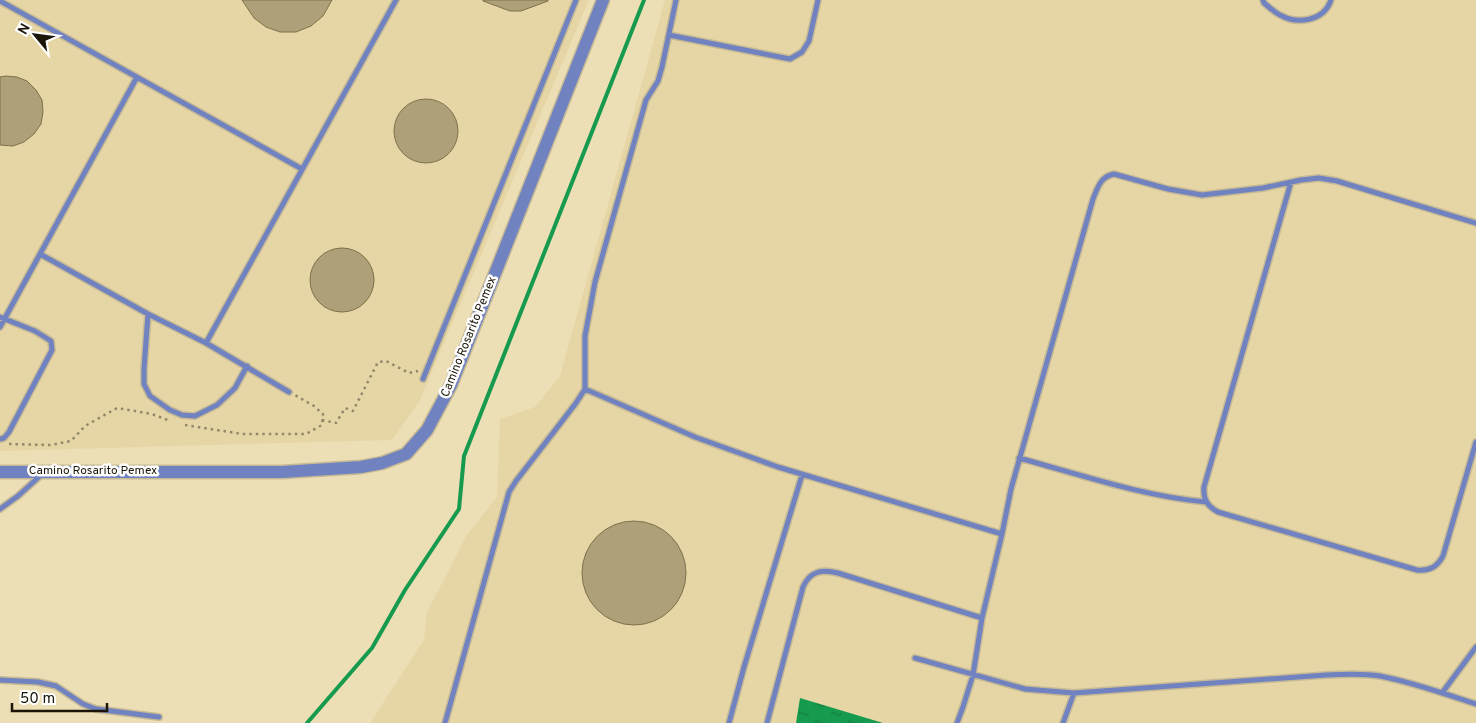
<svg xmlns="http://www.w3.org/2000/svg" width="1476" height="723" font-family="Overpass,sans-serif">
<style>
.built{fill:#e7d6a5}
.water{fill:url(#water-ripples)}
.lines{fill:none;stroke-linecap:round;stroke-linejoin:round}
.stream{stroke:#169a4d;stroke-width:4}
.building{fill:#aea179;stroke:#7e714b}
.service-casing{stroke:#c6ba96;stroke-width:8}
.tertiary-casing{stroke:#c6ba96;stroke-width:15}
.path{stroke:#92886a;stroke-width:2.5;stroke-dasharray:2.5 4;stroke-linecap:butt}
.service{stroke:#7082c0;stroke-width:5}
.tertiary{stroke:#7082c0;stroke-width:12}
.labels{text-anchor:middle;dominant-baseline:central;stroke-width:5;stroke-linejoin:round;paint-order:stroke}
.street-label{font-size:12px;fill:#1a1506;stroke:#fff}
</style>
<defs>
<pattern id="water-ripples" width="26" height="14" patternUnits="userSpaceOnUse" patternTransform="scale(1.25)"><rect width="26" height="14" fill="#169a4d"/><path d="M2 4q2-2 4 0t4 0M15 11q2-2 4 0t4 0" fill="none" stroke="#137c3e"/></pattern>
</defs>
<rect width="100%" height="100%" fill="#ecdeb5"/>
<path class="built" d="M0,0H589L419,402L392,440L0,451Z
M665,0H1476V723H370L424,640L427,612L467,535L497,497L500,419L535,407L560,376Z"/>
<path class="water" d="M800,698L883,723H796Z"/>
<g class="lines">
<path class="stream" d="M307,723L372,648L405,590L459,509L464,456L644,0"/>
</g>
<path class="building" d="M242,0H332L323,16L311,26L296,32H280L266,27L254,18Z
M483,0H548V1L521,11H510L483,1Z
M6,76L17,77L27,81L36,90L42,100L43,112L41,124L34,134L24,142L13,146L0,145V77Z
M394 131a32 32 0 1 1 64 0a32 32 0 1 1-64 0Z
M310 280a32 32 0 1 1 64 0a32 32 0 1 1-64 0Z
M582 573a52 52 0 1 1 104 0a52 52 0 1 1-104 0Z"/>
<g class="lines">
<defs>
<path id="service" d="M1263,0L1264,3C1269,7 1274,12 1280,15C1298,25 1324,21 1331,0
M0,1L302,169
M669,35L790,59L802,52L809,41L818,0
M1291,182L1204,487C1203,499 1207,506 1218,512L1417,570C1430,571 1437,567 1443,556L1476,442
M40,254L137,77
M148,314L144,369V384L150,396L170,410L182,415L195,416L217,405L235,388L247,366
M0,317L35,331L51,341L52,350L9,432L4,438L0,439
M0,327L40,254L148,314L206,343L396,0
M206,343L289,392
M423,379L576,0
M585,389V336L595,282L646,100L658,81L662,67L676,0
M1019,458C1081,475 1142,496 1206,502
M0,509L18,496L41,475
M915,658L1025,689L1074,693L1326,675C1344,674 1362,673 1380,676C1412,682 1445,694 1476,704
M0,680L38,682L56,686L83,704L96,709L159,717
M1442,693L1476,647
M445,723L509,492L516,481L576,403L585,389L695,437L778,467L1002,534
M729,723L744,667L802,475
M767,723L803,587C810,571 822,569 838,573L982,618
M957,723L963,707L973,675L982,618L1002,534L1011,489L1093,199C1098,187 1100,177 1114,174L1168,189L1202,195L1263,188L1301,180L1319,178L1337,181L1476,223
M1063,723L1074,693"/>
<path id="tertiary" d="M0,472H282L361,467L382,463L406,454L427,430L451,385L603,0"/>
</defs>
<use href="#service" class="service-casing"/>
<use href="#tertiary" class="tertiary-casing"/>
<path class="path" d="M322,420L336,423L345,408L353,411L378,362L386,361L409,373L418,371
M185,425L242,434H306L322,425L323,414L314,406L295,395
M9,444L50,445L71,441L85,426L117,408L152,414L170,421"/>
<use href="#service" class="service"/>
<use href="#tertiary" class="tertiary"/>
</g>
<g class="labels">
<g class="street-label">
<text transform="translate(469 337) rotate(-68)">Camino Rosarito Pemex</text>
<text x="93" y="471">Camino Rosarito Pemex</text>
</g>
</g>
<g transform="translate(35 35) rotate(299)" stroke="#ffffff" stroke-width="4" paint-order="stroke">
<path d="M0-4L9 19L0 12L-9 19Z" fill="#1a1506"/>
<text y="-8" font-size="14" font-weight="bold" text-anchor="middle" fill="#1a1506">N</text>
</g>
<path d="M12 703v8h95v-8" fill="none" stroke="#1a1506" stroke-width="2.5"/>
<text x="20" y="703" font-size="15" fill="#1a1506" stroke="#ffffff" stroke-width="4" paint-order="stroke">50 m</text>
</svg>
